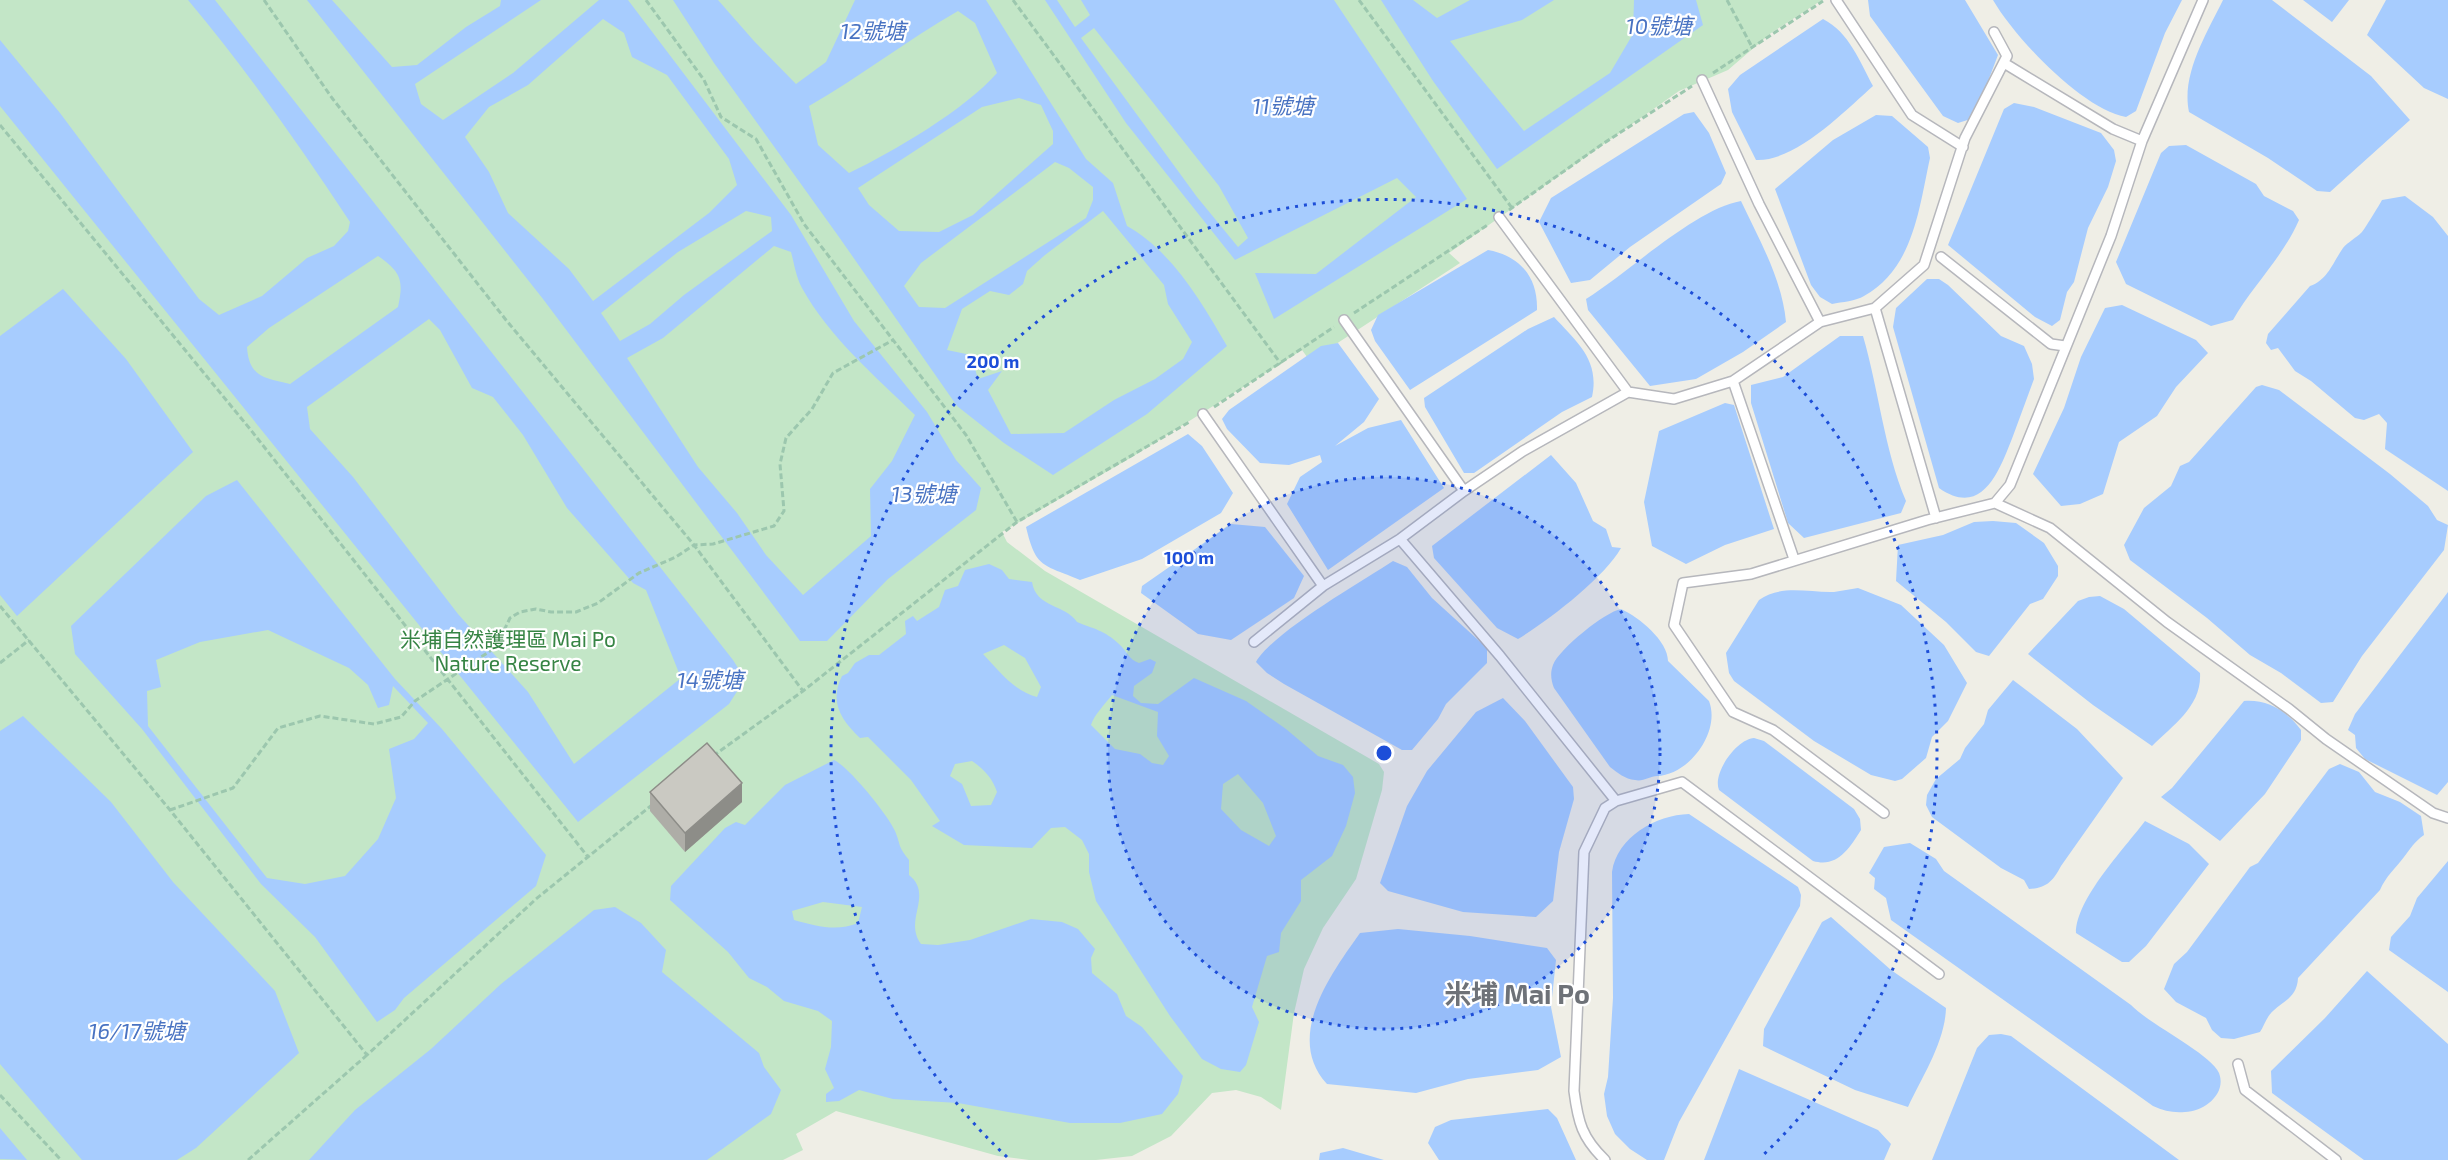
<svg xmlns="http://www.w3.org/2000/svg" width="2448" height="1160" font-family="'Exo 2','Noto Sans TC',sans-serif">
<style>
.green{fill:#c3e6c7}
.water{fill:#a7ccfe;fill-rule:evenodd}
.lines{fill:none;stroke-linecap:round;stroke-linejoin:round}
.service-casing{stroke:#b6b7bc;stroke-width:12}
.path{stroke:#9cc7ae;stroke-width:3;stroke-dasharray:6 3;stroke-linecap:butt}
.service{stroke:#fff;stroke-width:9}
.wall{fill:#aeada7}
.shaded-wall{fill:#8d8d88}
.building{fill:#cac9c2;stroke:#8d8d88;stroke-width:1.5}
.ring{fill:none;stroke:#1d4ed8;stroke-width:3;stroke-dasharray:3 6}
.labels{text-anchor:middle;dominant-baseline:central;stroke-width:4.5;stroke-linejoin:round;paint-order:stroke}
.park-label{font-size:21px;fill:#368444;stroke:#fff}
.water-label{font-size:22px;font-style:italic;fill:#4973c2;stroke:#fff}
.district-label{font-size:27px;font-weight:bold;fill:#6e7278;stroke:#fff}
.centre{fill:#1d4ed8;stroke:#fff;stroke-width:3}
.ring-label{font-size:18px;text-anchor:middle;font-weight:bold;fill:#1d4ed8;stroke:#fff;stroke-width:4.5;stroke-linejoin:round;paint-order:stroke}
</style>
<rect width="100%" height="100%" fill="#efeee6"/>
<path class="green" d="M0,0H1822L1771,33L1728,70L1679,91L1449,253L1460,263L1310,361L1302,350L1132,457L1002,532L1007,542L1045,571L1379,764L1384,772L1382,790L1356,879L1323,928L1304,969L1294,1013L1281,1110L1261,1097L1236,1090L1212,1093L1171,1136L1132,1156L1096,1160H1029L998,1156L836,1111L796,1134L803,1150L783,1160H0Z"/>
<path class="water" d="M188,0H215L733,660L745,679L729,704L578,822L0,106V40L60,113L199,299L219,315L262,296L307,258L334,246L348,231L350,222C299,145 247,70 188,0ZM378,256C401,272 404,280 398,307L290,384C264,378 249,377 247,347L269,328ZM429,319L440,330L472,388L493,397L523,435L567,508L633,583L646,590L681,678L574,764L528,692L458,614L353,477L310,429L307,407Z
M307,0H332L392,67L417,65L466,27L500,6L501,0H541L415,84L421,104L443,120L513,73L599,0H628L791,215L854,321L927,412L956,460L981,488L976,510L888,579L827,641H800L543,299ZM603,19L624,33L632,57L667,75L729,159L737,185L709,213L593,301L569,269L508,213L489,172L465,137L489,107L528,85ZM746,211L771,217L772,231L684,295L650,324L620,341L601,313L678,252ZM774,246L791,252C794,263 796,277 802,288C829,337 875,376 915,415L892,461L870,489L871,536L803,595L766,555L737,513L698,467L627,358L663,338Z
M673,0H718L754,41L796,84L826,62L855,0H986L1086,159L1113,183L1127,226C1172,251 1202,303 1227,346L1147,414L1053,475L1004,443L957,406L839,237L714,63ZM958,11L975,23L997,73C966,109 893,152 849,173L818,145L809,106C860,77 907,40 958,11ZM1019,98L1041,105L1053,131V144L973,215L939,232L899,231L869,205L858,188L982,107ZM1055,162L1069,168L1093,187V200L1086,218L945,308L919,307L904,286L921,263ZM1103,211L1164,285L1168,304L1192,342L1183,359L1155,379L1114,400L1064,433L1011,434L988,390L1002,371L978,379L971,355L947,350L962,309L990,291L1009,295L1023,284L1027,271L1045,255Z
M1045,0H1057L1075,27L1090,15L1081,0H1334L1467,199L1274,319L1255,273L1316,274L1416,197L1397,178L1235,260L1126,123ZM1094,28L1219,186L1248,238L1238,247L1197,197L1081,38Z
M1381,0H1413L1437,18L1470,0H1554L1522,20L1450,41L1524,131L1610,73L1633,34L1634,0H1696L1703,25L1497,169L1433,81Z
M1868,0H1965L1998,55L1974,118L1958,123L1943,116L1870,16Z
M1993,0H2182L2165,33L2136,111L2126,117C2083,110 2015,38 1993,0Z
M2223,0H2272L2371,76L2410,120L2330,192L2317,191L2268,158L2189,112C2181,74 2207,33 2223,0Z
M2303,0H2349L2332,22Z
M2386,0H2448V99L2424,88L2367,35Z
M1823,19C1849,32 1860,62 1873,86C1845,111 1795,162 1756,160L1732,112L1728,89L1740,75Z
M2014,103L2034,107L2101,133L2114,150L2116,161L2108,187L2088,228L2074,282L2067,292L2060,320L2052,326L2035,317L1948,245L2004,109Z
M1694,112L1709,133L1726,173L1721,184L1630,247L1590,280L1571,283L1539,222L1551,198L1684,114Z
M1876,115L1892,116L1928,147L1930,158C1919,208 1914,268 1864,296C1856,301 1842,302 1832,304L1820,297L1811,285L1775,189L1833,140Z
M2186,145L2256,184L2264,196L2293,211L2299,220C2283,257 2253,285 2233,320L2211,326L2126,284L2116,262L2161,153L2169,146Z
M2405,196L2433,217L2448,236V491L2385,449L2387,423L2379,414L2364,420L2355,418L2311,381L2295,371L2278,348L2271,350L2266,343L2268,334L2310,286C2328,280 2333,262 2343,248C2348,242 2356,238 2362,232C2364,230 2380,204 2382,200Z
M1741,201C1759,239 1782,279 1786,322L1743,352L1696,379L1650,386L1588,310L1586,299C1628,273 1695,209 1741,201Z
M1488,250C1520,256 1538,277 1537,310L1410,390L1375,341L1371,330L1378,315Z
M1927,279H1939L1948,285L2001,336L2024,346L2032,364L2034,379C2027,398 2020,417 2013,436C2000,469 1983,519 1939,488L1893,327L1896,308Z
M63,289L126,359L193,452L17,616L0,595V336Z
M2122,305L2196,340L2208,353L2176,387L2157,416L2119,442L2103,494L2080,504L2061,506L2033,474L2064,408L2081,357L2105,308Z
M1554,317C1577,342 1600,360 1592,397L1562,412L1474,473H1464L1425,407L1424,398L1528,329Z
M1840,336H1863C1879,391 1884,449 1906,501L1901,513L1804,538L1788,523L1751,403V385L1783,377Z
M1338,343L1379,399L1364,422L1335,446L1368,428L1401,420L1444,488L1328,570L1287,504L1300,477L1322,462L1320,455L1289,465L1260,463L1227,429L1222,419L1229,410L1321,346Z
M2262,385L2279,390L2390,474L2428,506L2437,520L2448,525L2444,550L2362,656L2333,702L2321,703L2281,673L2250,655L2207,618L2130,560L2124,545L2144,508L2171,486L2180,466L2189,462L2256,387Z
M1725,403L1734,405L1774,529L1725,545L1686,564L1652,546L1644,502L1659,431Z
M1188,434L1202,446L1233,493L1221,513L1142,559L1080,580C1043,564 1036,569 1026,527Z
M1551,455L1576,483L1593,521L1606,529L1612,547L1621,548C1604,578 1549,620 1518,639L1497,628L1434,558L1432,546Z
M237,480L395,679L442,729L546,855L536,886L404,998L395,1010L377,1022L315,937L261,884L142,729L75,654L71,626L206,496ZM268,630L349,668L368,685L378,708L389,705L393,686L428,723L414,739L389,749L396,798L378,839L345,876L305,884L267,878L148,726L147,691L161,687L156,660L200,642Z
M1993,521L2016,523L2044,543L2058,566V576L2043,599L2030,604L1989,656L1976,652L1946,622L1896,581L1898,545L1943,535L1974,522Z
M1231,524L1265,527L1304,576L1294,598L1231,640L1198,634L1141,593L1142,586Z
M1393,561L1407,567L1432,598L1487,648V663L1446,704L1438,719L1412,750H1402L1284,684L1267,673L1256,662C1272,633 1361,582 1393,561Z
M989,564L1002,570L1009,579L1032,582C1036,608 1065,604 1077,622C1094,629 1104,630 1119,644C1127,651 1129,660 1139,663L1150,659L1156,662L1152,673L1134,686L1133,696L1141,703L1158,704L1194,678L1246,701L1286,729L1318,756L1343,765L1353,777L1355,793L1346,826L1332,856L1301,880V901L1281,933L1279,952L1267,956L1252,1007L1259,1022L1246,1065L1240,1072L1221,1069L1202,1059L1170,1016L1096,901L1089,872V854L1082,840L1065,827L1051,828L1032,848L964,845L932,826L940,821L911,780L868,737L860,738C841,720 829,702 842,676L848,673L855,663L869,655H879L906,634L905,621L913,616L917,621L939,607L945,590L958,586L965,570ZM1004,645L1025,658L1041,687L1037,697C1014,691 999,671 983,654ZM1112,695L1158,712L1157,736L1169,756L1163,765L1152,763L1140,754L1115,749L1091,725C1094,715 1105,704 1112,695ZM972,761C984,769 993,779 997,792L991,805L971,806L962,784L950,776L955,764ZM1238,774L1263,803L1276,836L1269,846L1241,830L1221,809L1223,784Z
M1858,588L1901,605L1944,645L1967,683L1948,721L1932,737L1926,758L1902,779L1895,781L1871,775L1814,741L1734,681L1729,673L1726,653L1759,600C1780,584 1810,593 1834,592C1842,591 1850,589 1858,588Z
M2448,592V782L2437,795L2365,759L2356,748L2355,735L2348,730L2355,714Z
M2100,596L2124,609L2200,673C2202,706 2173,725 2152,746L2093,705L2028,654L2078,601L2089,597Z
M1621,609C1639,617 1668,641 1668,661L1709,701C1721,732 1689,775 1657,776C1650,776 1643,782 1635,780C1625,779 1618,773 1610,767L1554,688C1551,680 1550,673 1553,665C1559,649 1605,612 1621,609Z
M2013,680L2077,729L2123,778L2061,866C2053,881 2047,888 2029,889L2024,880L2001,868L1932,817L1926,805L1927,795L1936,779L1960,759L1965,748L1984,724L1988,710Z
M1503,698L1525,721L1573,787L1574,799L1559,852L1553,901L1536,917L1463,912L1388,891L1380,883L1407,806L1427,771L1476,712Z
M2244,701C2268,699 2288,712 2301,730V740L2265,794L2220,841L2161,797L2172,788Z
M23,716L111,802L173,882L275,991L299,1053L196,1148L177,1160H82L0,1064V731Z
M1754,738L1764,741L1854,809L1860,819L1861,830C1849,849 1837,868 1813,861L1719,790C1712,773 1737,739 1754,738Z
M834,760C848,766 888,815 895,831C901,845 897,845 909,860V875C934,895 903,920 921,944L938,945L970,940L1031,919L1062,922L1078,929L1095,949L1091,958L1092,973L1117,994L1126,1016L1142,1027L1183,1076L1178,1094L1162,1114L1120,1123H1070L958,1103L893,1099L859,1090L839,1101L826,1102V1094L834,1088L825,1069L831,1047L832,1021L818,1011L784,1001L767,987L749,978L728,952L670,900L671,886L725,828L736,822L745,825L785,785ZM823,902L862,907L858,923C837,932 816,926 794,920L792,911Z
M2340,764L2359,772L2375,792L2400,802L2421,816L2424,835C2414,842 2411,848 2404,857C2395,869 2386,876 2380,890L2298,978C2297,997 2285,1000 2273,1011C2267,1016 2264,1026 2260,1032L2234,1039L2221,1038L2212,1030L2206,1018L2176,1002L2164,989L2174,964L2187,952L2250,867L2258,863L2329,769Z
M1689,814L1798,887L1801,895L1800,906L1679,1122L1664,1160H1647L1630,1149L1615,1134L1607,1116L1604,1094L1608,1077L1613,998L1612,872C1617,837 1656,815 1689,814Z
M2145,821L2189,844L2209,864L2146,946L2129,962H2122L2076,933C2076,899 2124,849 2145,821Z
M1910,843L1936,859L1944,871L2131,1005C2150,1025 2210,1053 2219,1073C2227,1094 2204,1112 2185,1112C2173,1113 2164,1111 2153,1106L1891,920L1886,898L1874,889L1875,878L1869,873L1884,847Z
M2448,861V992L2389,950L2391,937L2410,916L2417,898Z
M615,907L641,923L666,950L662,972L759,1053L764,1067L781,1090L771,1114L707,1160H309L355,1110L431,1049L501,984L594,910Z
M1831,917L1891,970L1946,1008C1945,1042 1922,1077 1908,1107L1855,1090L1763,1046L1764,1029L1822,922Z
M1398,929L1470,936L1547,948L1556,960L1551,1007L1561,1057L1538,1070L1468,1079L1416,1093L1327,1084C1284,1037 1331,974 1360,933Z
M2367,971L2448,1044V1160H2364L2272,1093L2271,1071L2325,1018Z
M2001,1034L2011,1036L2179,1160H1932L1977,1048L1989,1035Z
M1739,1069L1878,1130L1891,1144L1884,1160H1704Z
M1548,1109L1557,1118L1576,1160H1439L1428,1143L1435,1127L1451,1120Z
M0,1128L27,1160L0,1159Z
M1343,1148L1384,1160H1319L1320,1153Z"/>
<g class="lines">
<defs>
<path id="service" d="M1836,0L1912,115L1963,147
M2004,63L2113,129L2142,141
M1702,80L1759,204L1820,322
M1499,217L1628,392
M1941,257L2051,344L2065,346
M1875,308L1936,518
M1344,320L1464,491
M1733,381L1794,559
M1203,414L1323,586
M1995,503L2050,528L2167,622L2289,709L2326,739L2433,813L2448,818
M1400,539L1500,656L1616,801
M1254,642L1323,586L1400,539L1464,491L1523,451L1628,392L1674,399L1733,381L1820,322L1875,308L1924,265L1965,138L2007,56L1994,32
M1884,813L1773,730L1733,712L1674,625L1683,583L1751,574L1927,520L1995,503L2010,485L2111,236L2142,141L2203,0
M2238,1064L2245,1090L2336,1160
M1605,1160C1582,1138 1578,1122 1574,1091L1584,852L1605,808L1616,801L1682,782L1939,974"/>
</defs>
<use href="#service" class="service-casing"/>
<path class="path" d="M264,0L332,98L506,320L694,545L803,691
M646,0L704,80L721,117L756,139L804,224L966,435L1017,522
M1013,0L1281,364
M1359,0L1512,208
M1727,0L1752,47
M1713,73L1823,1
M0,125L250,429L588,857
M1509,210L1601,145L1692,86
M1354,313L1489,224
M1214,407L1334,327
M0,606L170,810L367,1055L536,899L652,805
M0,663L29,640
M713,756L803,691L1017,522L1191,421
M170,810L233,788L278,728L320,716L374,724L401,717L415,701L496,647L510,618L520,612L536,609L551,612H576L598,603L639,573L676,557L694,545L713,544L774,526L784,511L780,464L786,438L812,409L833,373L893,340
M0,1095L61,1160
M248,1160L367,1055"/>
<use href="#service" class="service"/>
</g>
<path class="wall" d="M650,792L742,802L685,852L650,811Z"/>
<path class="shaded-wall" d="M742,783V802L685,852V833Z"/>
<path class="building" d="M707,743L742,783L685,833L650,792Z"/>
<circle cx="1384" cy="753" r="276" fill="#1d4ed8" fill-opacity=".12"/>
<g class="ring">
<circle cx="1384" cy="753" r="276"/>
<path d="M1007 1157A553 553 0 1 1 1761 1157"/>
</g>
<g class="labels">
<g class="park-label">
<text x="508" y="638">米埔自然護理區 Mai Po<tspan x="508" dy="24">Nature Reserve</tspan></text>
</g>
<g class="water-label">
<text x="1659" y="25">10號塘</text>
<text x="873" y="30">12號塘</text>
<text x="1283" y="105">11號塘</text>
<text x="924" y="493">13號塘</text>
<text x="710" y="679">14號塘</text>
<text x="137" y="1030">16/17號塘</text>
</g>
<g class="district-label">
<text x="1517" y="993">米埔 Mai Po</text>
</g>
</g>
<circle cx="1384" cy="753" r="9" class="centre"/>
<g class="ring-label">
<text x="993" y="368">200 m</text>
<text x="1189" y="564">100 m</text>
</g>
</svg>
